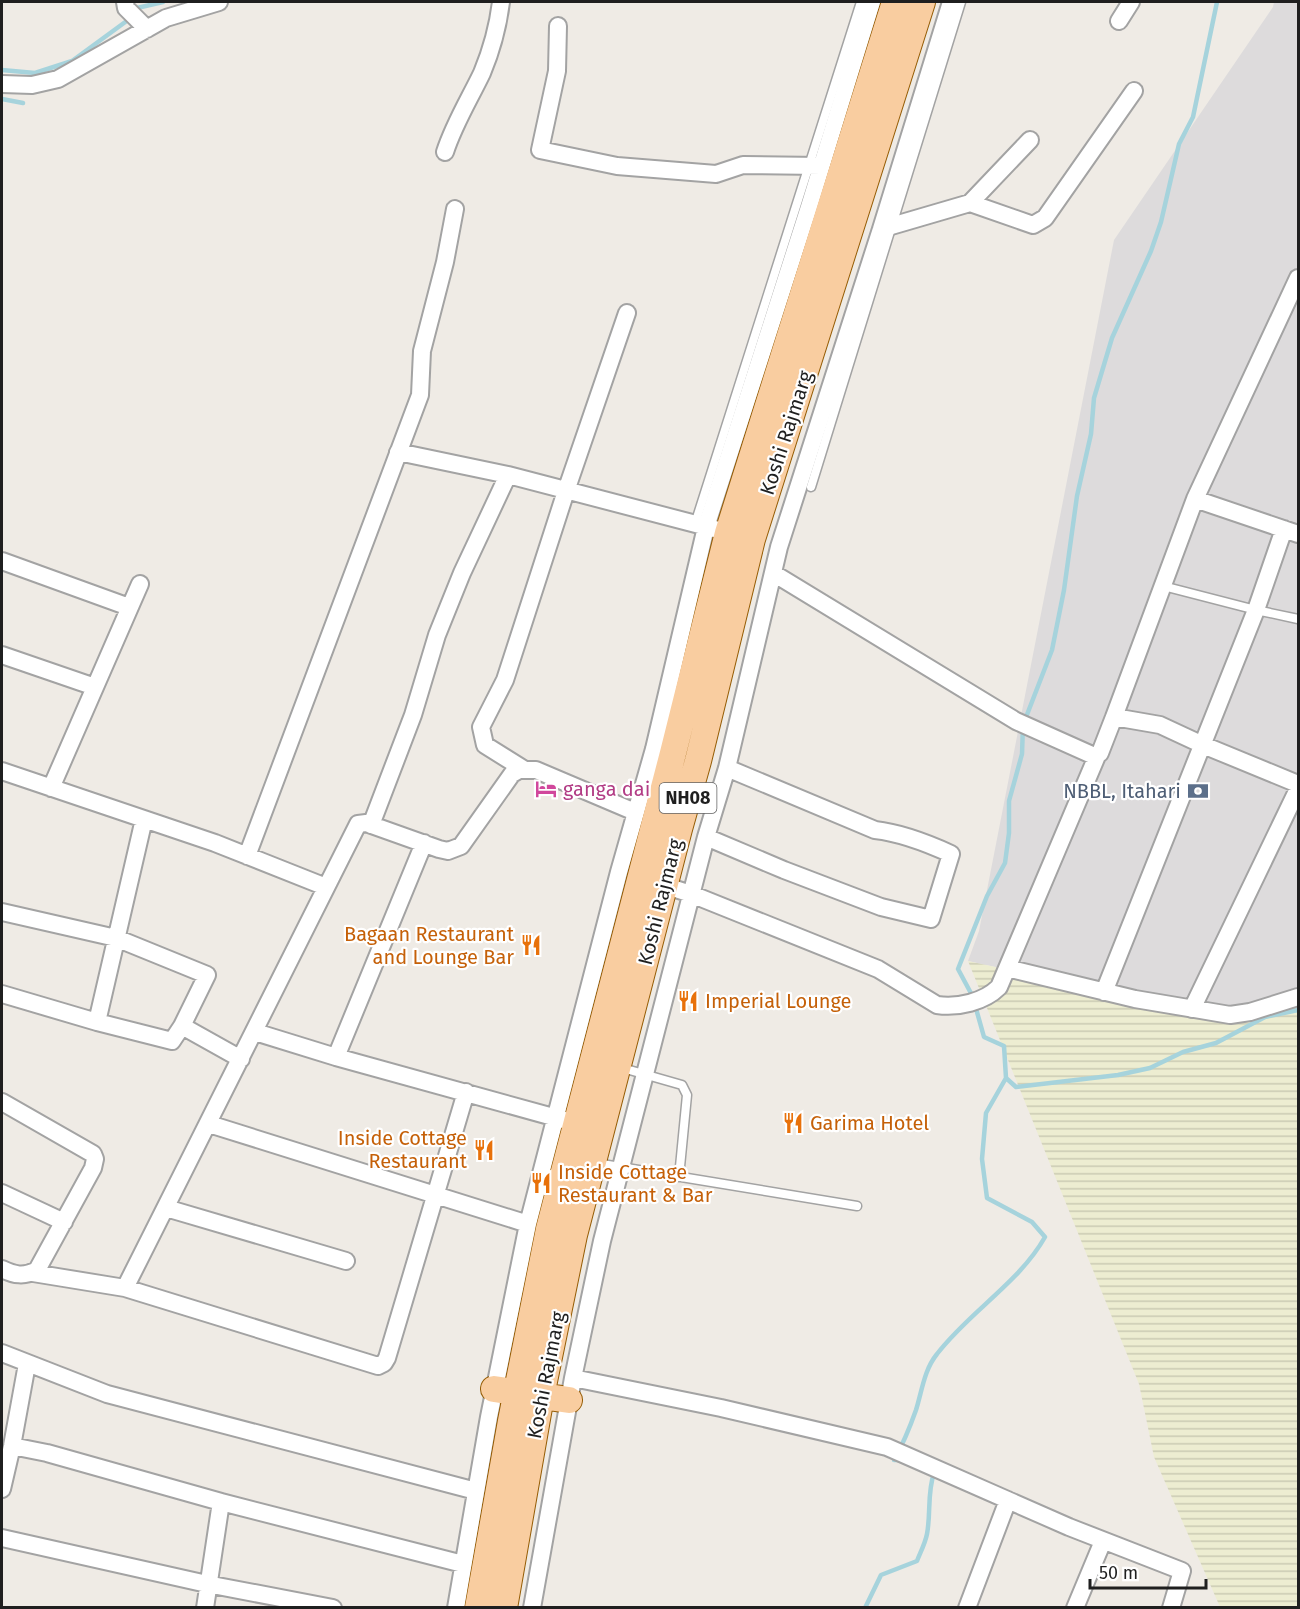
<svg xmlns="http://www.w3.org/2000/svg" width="1300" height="1609" font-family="'Fira Sans',sans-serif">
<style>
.residential{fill:#dddbdc}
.farmland{fill:url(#farmland-rules)}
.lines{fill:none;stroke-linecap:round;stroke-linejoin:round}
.stream{stroke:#a6d3dc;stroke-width:4.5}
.service-casing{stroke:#a3a3a3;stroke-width:11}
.minor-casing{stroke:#a3a3a3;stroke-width:20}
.primary-casing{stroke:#955c04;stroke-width:28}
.service{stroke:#fff;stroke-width:8}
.minor{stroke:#fff;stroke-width:16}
.primary{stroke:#f9cda0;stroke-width:26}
.labels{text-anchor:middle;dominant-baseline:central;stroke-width:4.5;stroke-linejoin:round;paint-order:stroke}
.shield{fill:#fff;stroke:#626262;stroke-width:1.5}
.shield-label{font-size:18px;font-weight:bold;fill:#1f1f1f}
.street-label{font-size:20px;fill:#1f1f1f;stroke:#fff}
.hotel-label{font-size:20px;fill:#b23c85;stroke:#fff;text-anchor:start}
.service-label{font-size:20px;fill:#4e5e75;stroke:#fff;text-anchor:end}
.food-label{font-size:20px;fill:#c56008;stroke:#fff;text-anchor:start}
</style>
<defs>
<pattern id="farmland-rules" width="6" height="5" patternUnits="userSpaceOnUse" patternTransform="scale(1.5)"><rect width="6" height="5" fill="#ededd1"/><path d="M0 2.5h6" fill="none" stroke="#cbcbb3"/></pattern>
</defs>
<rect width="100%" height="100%" fill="#efebe5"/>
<path class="residential" d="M1274,2H1298V1008L1172,1006L968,961L979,931L1114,240L1273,7Z"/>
<path class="farmland" d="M968,961L1172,1006L1298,1008V1607H1220L1154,1457L1139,1384Z"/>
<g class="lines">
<path class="stream" d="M137,8L163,2
M2,70L35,73L72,61L128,20
M2,99L23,103
M973,997L958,969L987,896L1005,863L1009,833V801L1022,754L1023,725L1052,650L1064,590L1077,496L1091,434L1094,398L1112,338L1151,251L1161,222L1179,144L1193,117L1217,2
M1006,1078L1016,1087L1118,1075L1150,1068L1183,1052L1216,1043L1265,1017L1298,1010
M900,1460H894C903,1444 910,1427 916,1410C922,1391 924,1370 937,1354C969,1312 1019,1283 1045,1237L1032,1222L987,1198L982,1159L986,1113L1006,1078L1004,1046L984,1037L975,1005
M865,1608L881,1575L917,1561C920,1553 925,1544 927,1534C931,1513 927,1493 934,1473L932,1472"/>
<defs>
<path id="service" d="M811,487L961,2
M695,524L861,2
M1163,586L1256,610L1298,619
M619,1067L682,1085L687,1095L679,1177
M596,1163L857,1206"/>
<path id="minor" d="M125,2L126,8L147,29
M1119,21L1131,2
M558,26L557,71L540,150L617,166L716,174L743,165L821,166
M2,84L32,85L58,79L166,18L219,2
M445,152C454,124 469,100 482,73C492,49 498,26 501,2
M970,203L1030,140
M881,229L970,203L1033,225L1045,218L1134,91
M398,452L508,475L715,529
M1195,499L1298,534
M2,561L129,607
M773,573L1016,721L1092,755L1100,753L1114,717L1160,725L1203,745L1298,784
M2,655L95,687
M1114,717L1195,499L1298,278
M525,770L485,745L481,727L505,680L566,491L627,313
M2,771L215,843L326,887
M51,788L140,584
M371,825L413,715L437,635L462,573L508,475
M706,837L784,870L881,907L931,919L951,854C927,843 902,833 875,830L727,768
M247,856L420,395L422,351L445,262L455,209
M657,883L691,894L878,969L937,1005C958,1008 984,1002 999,987L1097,756
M2,912L116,938L207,975L182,1026L172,1041L97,1022
M1007,968L1135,999L1230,1015L1250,1012L1298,997
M1104,992L1256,610L1284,529
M2,994L97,1022L144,819
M1192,1009L1298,789
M182,1026L241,1059
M255,1032L336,1057L564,1120
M336,1057L424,843
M2,1102L93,1154L95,1159L93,1168L37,1270C24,1277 14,1275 2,1269
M209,1124L528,1224
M2,1193L64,1222
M166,1208L346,1261
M33,1273L125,1288L378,1366L384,1363L387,1358L466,1092
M125,1288L358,824L366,823L439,849L448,851L461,846L512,774L519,770H536L635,812
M2,1353L107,1394L476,1491
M573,1378L721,1408L887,1447L1069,1527L1182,1571L1171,1608
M12,1446L47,1453L221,1502L205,1608
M2,1489L12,1446L27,1364
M221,1502L463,1564
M2,1538L207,1584L333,1608
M456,1608L489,1417L528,1224L619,872L654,749L706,527L809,207L872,2
M532,1608L573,1378L602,1241L706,837L727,768L779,547L881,229L951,2
M967,1608L1008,1500
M1075,1608L1103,1541"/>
<path id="primary" d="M494,1389L569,1400
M478,1608L511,1421L549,1229L673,753L728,533L895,2
M504,1608L541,1396L574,1235L679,829L698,761L752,539L922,2"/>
</defs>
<use href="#service" class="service-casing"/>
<use href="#minor" class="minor-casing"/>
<use href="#primary" class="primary-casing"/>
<use href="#service" class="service"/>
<use href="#minor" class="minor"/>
<use href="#primary" class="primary"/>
</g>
<defs>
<symbol id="hotel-bare" viewBox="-9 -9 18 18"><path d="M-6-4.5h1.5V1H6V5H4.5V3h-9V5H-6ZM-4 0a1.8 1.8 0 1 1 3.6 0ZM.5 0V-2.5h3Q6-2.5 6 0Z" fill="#d1479c" stroke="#fff" stroke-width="2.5" paint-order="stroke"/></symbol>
<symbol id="bank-bare" viewBox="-9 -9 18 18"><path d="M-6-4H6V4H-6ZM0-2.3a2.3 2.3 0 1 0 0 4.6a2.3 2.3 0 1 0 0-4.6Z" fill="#5c6f8a" stroke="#fff" stroke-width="2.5" paint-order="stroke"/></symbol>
<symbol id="restaurant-bare" viewBox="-9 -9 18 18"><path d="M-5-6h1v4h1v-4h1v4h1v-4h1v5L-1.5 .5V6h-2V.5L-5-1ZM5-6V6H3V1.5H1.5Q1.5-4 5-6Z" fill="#e8710a" stroke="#fff" stroke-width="2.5" paint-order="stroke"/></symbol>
</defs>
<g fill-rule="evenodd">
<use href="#hotel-bare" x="531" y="774" width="30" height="30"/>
<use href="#bank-bare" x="1183" y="776" width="30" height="30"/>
<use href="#restaurant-bare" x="516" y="930" width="30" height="30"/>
<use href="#restaurant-bare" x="673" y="986" width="30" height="30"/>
<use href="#restaurant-bare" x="778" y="1108" width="30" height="30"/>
<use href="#restaurant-bare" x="469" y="1135" width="30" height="30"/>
<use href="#restaurant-bare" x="526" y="1168" width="30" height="30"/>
</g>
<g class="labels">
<rect class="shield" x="659.5" y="783" width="57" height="30" rx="4.5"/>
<g class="shield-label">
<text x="688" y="798">NH08</text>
</g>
<g class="street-label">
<text transform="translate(786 433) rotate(-72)">Koshi Rajmarg</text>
<text transform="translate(660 902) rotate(-76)">Koshi Rajmarg</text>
<text transform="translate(546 1375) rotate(-79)">Koshi Rajmarg</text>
</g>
<g class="hotel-label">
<text x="563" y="789">ganga dai</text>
</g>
<g class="service-label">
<text x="1181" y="791">NBBL, Itahari</text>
</g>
<g class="food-label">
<text x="514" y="934" text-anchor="end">Bagaan Restaurant<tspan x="514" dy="23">and Lounge Bar</tspan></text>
<text x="705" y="1001">Imperial Lounge</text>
<text x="810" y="1123">Garima Hotel</text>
<text x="467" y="1138" text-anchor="end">Inside Cottage<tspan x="467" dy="23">Restaurant</tspan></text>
<text x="558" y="1172">Inside Cottage<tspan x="558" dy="23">Restaurant &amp; Bar</tspan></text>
</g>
</g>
<rect width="1300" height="1609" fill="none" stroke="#1f1f1f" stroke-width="6"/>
<path d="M1090 1579v9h116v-9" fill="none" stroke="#1f1f1f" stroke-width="3"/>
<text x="1099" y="1579" font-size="18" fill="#1f1f1f" stroke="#ffffff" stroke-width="4.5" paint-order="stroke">50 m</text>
</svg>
